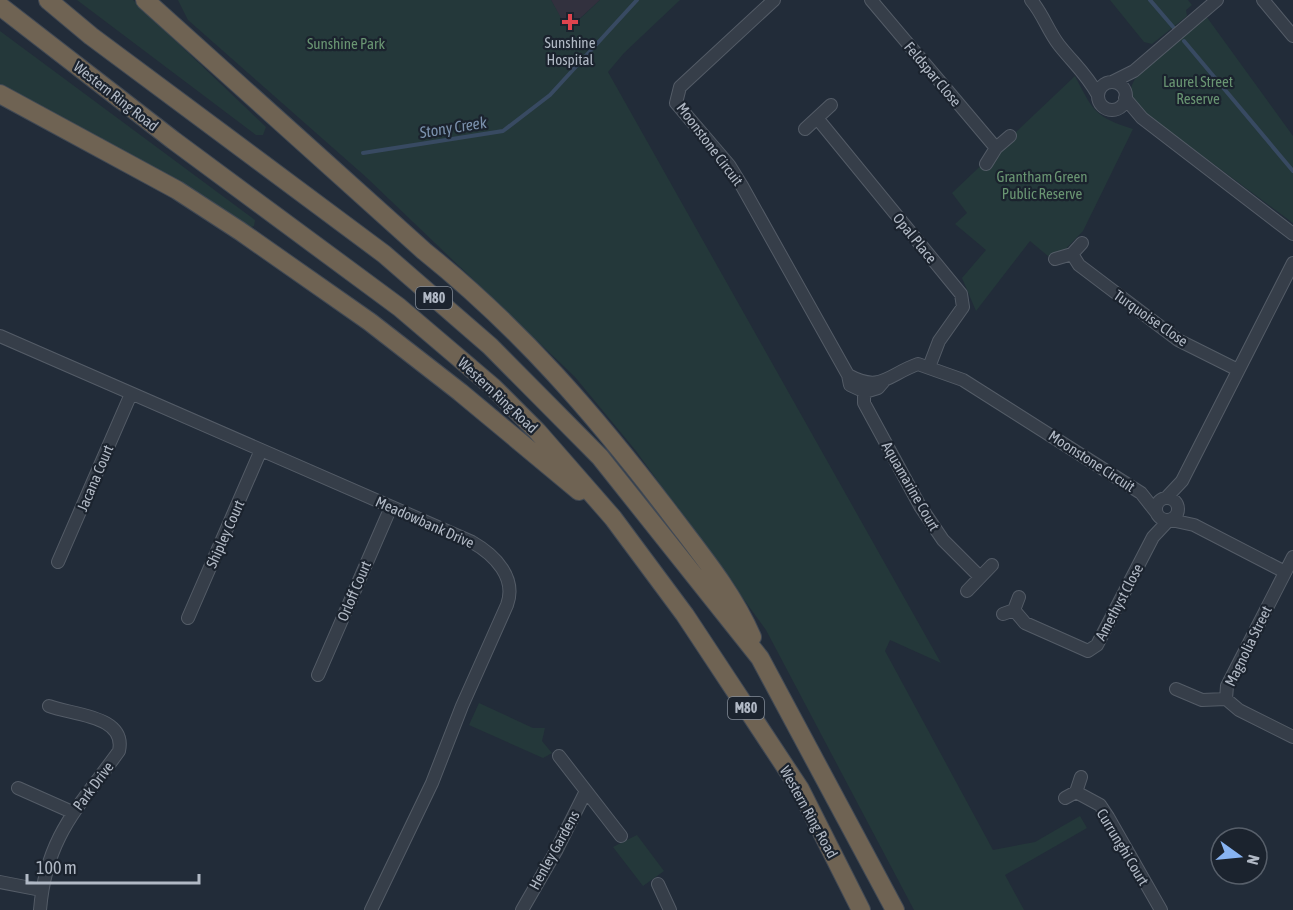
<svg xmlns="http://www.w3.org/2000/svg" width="1293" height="910" font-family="'Asap Condensed',sans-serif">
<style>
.medical{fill:#32313e}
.green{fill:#24383a}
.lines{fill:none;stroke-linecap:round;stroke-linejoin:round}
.stream{stroke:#384a62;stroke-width:4}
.minor-casing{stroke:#545c67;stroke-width:14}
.highway-casing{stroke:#414954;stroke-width:20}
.minor{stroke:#363e49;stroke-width:12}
.highway{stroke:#6f6353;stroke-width:18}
.health-dot{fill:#e0444e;stroke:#1b232e;stroke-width:2}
.labels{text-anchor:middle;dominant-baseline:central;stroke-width:4.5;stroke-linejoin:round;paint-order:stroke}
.shield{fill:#1b232e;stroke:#848c98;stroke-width:1.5}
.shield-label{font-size:14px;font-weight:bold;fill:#b1b9c5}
.poi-label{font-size:15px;fill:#b1b9c5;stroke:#1b232e}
.park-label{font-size:15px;fill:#699572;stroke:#1b232e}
.street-label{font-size:15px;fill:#b1b9c5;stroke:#1b232e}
.water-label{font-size:16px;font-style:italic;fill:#7a90ac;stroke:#1b232e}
</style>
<rect width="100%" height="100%" fill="#222c39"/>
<path class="medical" d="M551,0H600L567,30Z"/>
<path class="green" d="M77,0H133L266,127L263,135H256Z
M178,0H551L568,30L600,0H680L624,53L608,72L941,663L890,640L885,651L993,850L1035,842L1080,816L1087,828L1005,875L1024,910H914L766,630L636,451L575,377L366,177L188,20Z
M1110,0H1188L1192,5L1186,10L1187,16L1152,44L1144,42Z
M1206,16L1293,136V223L1138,108C1131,98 1128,90 1135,79Z
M0,31L255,220L254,226L249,228L17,97L0,85Z
M1075,76C1093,111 1095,117 1133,129L1083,231L1054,261L1030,241L976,311L962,278L986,250L955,224L967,213L952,193Z
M479,703L533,728H545L542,741L552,753L543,758L469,725Z
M637,835L664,871L643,886L613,847Z"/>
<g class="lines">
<path class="stream" d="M1150,0L1174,28
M1184,41L1293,171
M363,153L503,131L550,95L637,0"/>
<defs>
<path id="minor" d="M774,0L680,87L676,103L729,165L742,186L848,375L850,385L865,392L878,388L884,381
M871,0L996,148
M1031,0C1043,14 1048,31 1059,45C1074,64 1085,72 1098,95
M1263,0L1293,36
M1112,82L1134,71L1217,0
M1098 96a14 14 0 1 1 28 0a14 14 0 1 1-28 0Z
M1125,98L1142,118L1293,234
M817,118L961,294L963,307L939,341L929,367
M805,129L831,105
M986,164L996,148L1010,136
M1072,254L1079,265L1178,340L1238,370
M1055,259L1072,254L1082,243
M0,336L472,542C495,555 517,578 507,605L462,706L432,783L371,910
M848,375C881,393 887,375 918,364L963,380L1141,493L1156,512
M864,385V403L920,506L943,540L980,577
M1156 509a11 11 0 1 1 22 0a11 11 0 1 1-22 0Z
M1166,498L1182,481L1293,263
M1171,520L1194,525L1285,572
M1293,557L1227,686L1226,699L1239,710L1293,737
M58,562L131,394
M967,591L992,565
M1014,610L1025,623L1088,651L1097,645L1153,537L1169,520
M1003,614L1014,610L1019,597
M188,618L261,450
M318,675L391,507
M1176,689L1202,700L1226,699
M559,756L621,836
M18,788L72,812
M1076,792L1100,805L1108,817L1161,910
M1065,798L1076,792L1081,777
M0,882L41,890
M658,884L670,910
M40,910C46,836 79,807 119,751C127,715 71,715 49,706
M522,910L556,851L586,791"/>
<path id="highway" d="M48,0L91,36L384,254L490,346L600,457L760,658L895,910
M145,0L424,251C521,329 594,414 669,512C699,552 732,591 752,637
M0,6L173,140L399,307L493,387L537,431L613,518L685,615L800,789L861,910
M0,94L177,190L240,231L370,322L460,392L579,491"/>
</defs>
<use href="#minor" class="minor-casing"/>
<use href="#highway" class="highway-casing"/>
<use href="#minor" class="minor"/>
<use href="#highway" class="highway"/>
</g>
<path class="health-dot" d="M567 13h6v6h6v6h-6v6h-6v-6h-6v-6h6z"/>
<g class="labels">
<g class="shield">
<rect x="416" y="287" width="36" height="22" rx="4.5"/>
<rect x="728" y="697" width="36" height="22" rx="4.5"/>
</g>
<g class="shield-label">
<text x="434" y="298">M80</text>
<text x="746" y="708">M80</text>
</g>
<g class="poi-label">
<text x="570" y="42">Sunshine<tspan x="570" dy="17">Hospital</tspan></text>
</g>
<g class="park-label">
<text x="346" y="43">Sunshine Park</text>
<text x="1198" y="81">Laurel Street<tspan x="1198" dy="17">Reserve</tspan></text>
<text x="1042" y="176">Grantham Green<tspan x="1042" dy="17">Public Reserve</tspan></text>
</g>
<g class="street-label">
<text transform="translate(933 74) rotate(50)">Feldspar Close</text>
<text transform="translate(116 96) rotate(38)">Western Ring Road</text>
<text transform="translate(710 144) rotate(53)">Moonstone Circuit</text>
<text transform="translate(915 238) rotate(51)">Opal Place</text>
<text transform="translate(1151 318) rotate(35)">Turquoise Close</text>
<text transform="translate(498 395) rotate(43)">Western Ring Road</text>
<text transform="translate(1092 461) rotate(33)">Moonstone Circuit</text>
<text transform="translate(95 478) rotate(-67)">Jacana Court</text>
<text transform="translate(911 486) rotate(60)">Aquamarine Court</text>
<text transform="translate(425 522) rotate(24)">Meadowbank Drive</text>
<text transform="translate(225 534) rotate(-66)">Shipley Court</text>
<text transform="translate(354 591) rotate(-67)">Orloff Court</text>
<text transform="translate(1119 602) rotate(-62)">Amethyst Close</text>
<text transform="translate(1248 646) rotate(-64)">Magnolia Street</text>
<text transform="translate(93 786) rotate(-53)">Park Drive</text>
<text transform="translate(809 812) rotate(61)">Western Ring Road</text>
<text transform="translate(1123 847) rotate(59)">Currunghi Court</text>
<text transform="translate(554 850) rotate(-61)">Henley Gardens</text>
</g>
<g class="water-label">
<text transform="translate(453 127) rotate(-9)">Stony Creek</text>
</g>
</g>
<g transform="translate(1239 856) rotate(105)"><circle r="28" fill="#1b232e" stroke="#575f6a" stroke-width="1.5"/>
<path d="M0-4.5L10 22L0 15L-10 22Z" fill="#88b4f3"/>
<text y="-9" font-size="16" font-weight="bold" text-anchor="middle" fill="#b1b9c5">N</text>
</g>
<path d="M27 874v9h172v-9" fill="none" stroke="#b1b9c5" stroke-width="3"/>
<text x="36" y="874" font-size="18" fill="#b1b9c5" stroke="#1b232e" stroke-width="4.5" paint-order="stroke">100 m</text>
</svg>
